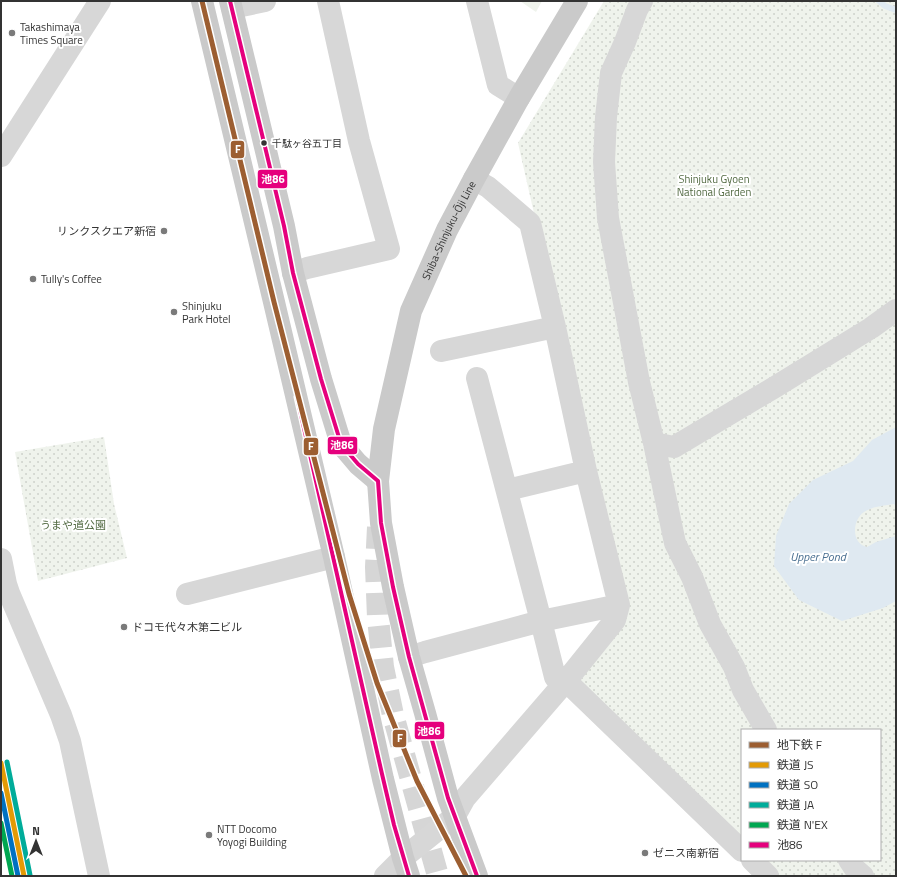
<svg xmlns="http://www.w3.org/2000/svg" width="897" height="877" font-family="'Titillium Web','Noto Sans JP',sans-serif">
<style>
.grass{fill:#eff3ec}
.park{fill:url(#park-dots)}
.water{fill:#dfe9f1}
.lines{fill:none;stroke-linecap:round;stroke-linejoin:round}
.stream{stroke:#dfe9f1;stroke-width:6}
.primary-tunnel{stroke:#d6d6d6;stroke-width:22;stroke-dasharray:22 11;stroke-linecap:butt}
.street{stroke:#d7d7d7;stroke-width:22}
.primary{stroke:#cacaca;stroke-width:22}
.bus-1-casing{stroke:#fff;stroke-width:7}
.bus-1{stroke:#e5007d;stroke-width:4}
.rail-1-casing{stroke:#fff;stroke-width:8}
.rail-2-casing{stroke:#fff;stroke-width:8}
.rail-3-casing{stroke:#fff;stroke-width:8}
.rail-4-casing{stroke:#fff;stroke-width:8}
.rail-1{stroke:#e39a05;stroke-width:5}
.rail-2{stroke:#0071c1;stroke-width:5}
.rail-3{stroke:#00ac9a;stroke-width:5}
.rail-4{stroke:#00a651;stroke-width:5}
.metro-1-casing{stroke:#fff;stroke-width:8}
.metro-1{stroke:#9c5e31;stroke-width:5}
.poi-dot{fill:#7a7a7a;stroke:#fff;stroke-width:1.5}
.bus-dot{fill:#333;stroke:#fff;stroke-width:1.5}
.labels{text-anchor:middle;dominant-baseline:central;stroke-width:4;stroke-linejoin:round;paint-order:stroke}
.bus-label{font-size:10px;fill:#333;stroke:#fff;text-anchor:start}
.poi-label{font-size:11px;fill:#333;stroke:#fff;text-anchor:start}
.park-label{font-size:11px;fill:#536b43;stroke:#fff}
.street-label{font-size:11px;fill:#333;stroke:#fff}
.water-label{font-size:12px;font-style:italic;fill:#476d8f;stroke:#fff}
.line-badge{stroke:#fff;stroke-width:1.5}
.badge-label{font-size:11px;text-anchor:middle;font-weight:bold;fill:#fff}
</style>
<defs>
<pattern id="park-dots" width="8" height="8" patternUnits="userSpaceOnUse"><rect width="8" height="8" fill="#eff3ec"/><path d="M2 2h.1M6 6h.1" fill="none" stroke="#cdd1cb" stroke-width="1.8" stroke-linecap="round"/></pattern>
</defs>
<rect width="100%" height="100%" fill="#fff"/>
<path class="grass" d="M520,1H542L536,12Z"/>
<path class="park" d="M604,1H896V876H777L761,860H880V730H742V841L579,683L624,609L518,143Z
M104,437L114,504L127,558L38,581L15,452Z"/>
<path class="water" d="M896,427V506L894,504C884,506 873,506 864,512C852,520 851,544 867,547L876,542L896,536V601L883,608L842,621L799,600L774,566L776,536L789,504L813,480L853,461L872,440Z"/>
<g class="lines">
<path class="stream" d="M879,1L885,6L896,10"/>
<path class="primary-tunnel" d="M378,527L376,567L378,618L383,667L393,715L438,876"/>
<path class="street" d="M477,1L498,85L519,98
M642,1L637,10L625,42L611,73L606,117L604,162L608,218L639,382L654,443L675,543L692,577L710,624L734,667L743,690L766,730
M232,8L265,1
M1,156L100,1
M293,273L307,268L389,249L359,141L328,1
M441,351L555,327
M477,378L541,621L555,677L566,681L742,851
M654,443L674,447L775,387L871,328L896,310
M507,490L586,471
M1,559L6,584L9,593L61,715L70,741L99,876
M187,594L334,557
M409,657L425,652L541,621L619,605L586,471L555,327L530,223L488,187L474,179
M752,860L768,876
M849,860L855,869L863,876
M385,876L403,858L455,816L465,798L566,681L615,620L619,605"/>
<g class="primary">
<path d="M202,1L274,302L334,557L383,779L403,858L409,876"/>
<path d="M230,1L284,226L293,273L321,379L341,444L358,464L378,481"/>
<path id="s1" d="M477,876L448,798L425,713L409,657L393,587L381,523L378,481L384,429L411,311L447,230L474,179L519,98L577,1"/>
</g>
<defs>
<path id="bus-1" d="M230,1L284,226L293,273L321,379L341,444L358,464L378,481L381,523L393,587L409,657L448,798L477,876
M297,397L382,774L394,825L409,876"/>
</defs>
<use href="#bus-1" class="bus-1-casing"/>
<use href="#bus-1" class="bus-1"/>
<defs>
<path id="rail-1" d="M1,763L24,876"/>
<path id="rail-2" d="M1,793L18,876"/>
<path id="rail-3" d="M7,762L30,875"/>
<path id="rail-4" d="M1,823L12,876"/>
</defs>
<use href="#rail-1" class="rail-1-casing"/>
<use href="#rail-2" class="rail-2-casing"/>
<use href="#rail-3" class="rail-3-casing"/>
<use href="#rail-4" class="rail-4-casing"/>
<use href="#rail-1" class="rail-1"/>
<use href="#rail-2" class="rail-2"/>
<use href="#rail-3" class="rail-3"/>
<use href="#rail-4" class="rail-4"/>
<defs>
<path id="metro-1" d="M202,1L274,302L349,594L377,683L417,781L466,876"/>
</defs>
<use href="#metro-1" class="metro-1-casing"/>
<use href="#metro-1" class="metro-1"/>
</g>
<g class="poi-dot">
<circle cx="12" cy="33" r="4"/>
<circle cx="164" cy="231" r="4"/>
<circle cx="33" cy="279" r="4"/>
<circle cx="174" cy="312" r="4"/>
<circle cx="124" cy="627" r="4"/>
<circle cx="209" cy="835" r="4"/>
<circle cx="645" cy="853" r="4"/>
</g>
<circle class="bus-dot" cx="264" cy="143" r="3.5"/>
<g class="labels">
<g class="bus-label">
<text x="272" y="143">千駄ヶ谷五丁目</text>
</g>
<g class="poi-label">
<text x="20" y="27">Takashimaya<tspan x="20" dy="13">Times Square</tspan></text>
<text x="156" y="231" text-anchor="end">リンクスクエア新宿</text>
<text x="41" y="279">Tully's Coffee</text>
<text x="182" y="306">Shinjuku<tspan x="182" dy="13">Park Hotel</tspan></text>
<text x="132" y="627">ドコモ代々木第二ビル</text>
<text x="217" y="829">NTT Docomo<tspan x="217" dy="13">Yoyogi Building</tspan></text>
<text x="653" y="853">ゼニス南新宿</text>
</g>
<g class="park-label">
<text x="714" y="179">Shinjuku Gyoen<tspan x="714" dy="13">National Garden</tspan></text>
<text x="73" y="525">うまや道公園</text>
</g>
<g class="street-label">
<text stroke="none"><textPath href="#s1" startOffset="671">Shiba-Shinjuku-Ōji Line</textPath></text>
</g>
<g class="water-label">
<text x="818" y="556">Upper Pond</text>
</g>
</g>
<g class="line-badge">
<rect x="230" y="140" width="15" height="19" rx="4" fill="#9c5e31"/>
<rect x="257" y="169" width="31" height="20" rx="4" fill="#e5007d"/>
<rect x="327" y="436" width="31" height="19" rx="4" fill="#e5007d"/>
<rect x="303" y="437" width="16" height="19" rx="4" fill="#9c5e31"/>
<rect x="414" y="721" width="31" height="19" rx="4" fill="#e5007d"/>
<rect x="392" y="729" width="15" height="19" rx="4" fill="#9c5e31"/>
</g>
<g class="badge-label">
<text x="238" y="153">F</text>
<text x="273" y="183">池86</text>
<text x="342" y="449">池86</text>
<text x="311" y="450">F</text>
<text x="429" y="735">池86</text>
<text x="400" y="742">F</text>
</g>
<rect width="897" height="877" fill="none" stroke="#333333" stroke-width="4"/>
<rect x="741" y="729" width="140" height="132" fill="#ffffff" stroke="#adadad"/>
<rect x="749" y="742" width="20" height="6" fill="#9c5e31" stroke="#adadad"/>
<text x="777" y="749" font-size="12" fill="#333333">地下鉄 F</text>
<rect x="749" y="762" width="20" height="6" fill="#e39a05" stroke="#adadad"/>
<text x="777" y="769" font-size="12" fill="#333333">鉄道 JS</text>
<rect x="749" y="782" width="20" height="6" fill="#0071c1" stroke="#adadad"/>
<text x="777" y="789" font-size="12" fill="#333333">鉄道 SO</text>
<rect x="749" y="802" width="20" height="6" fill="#00ac9a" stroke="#adadad"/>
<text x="777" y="809" font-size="12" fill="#333333">鉄道 JA</text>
<rect x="749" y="822" width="20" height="6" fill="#00a651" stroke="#adadad"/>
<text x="777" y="829" font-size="12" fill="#333333">鉄道 N'EX</text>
<rect x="749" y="842" width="20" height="6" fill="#e5007d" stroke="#adadad"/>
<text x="777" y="849" font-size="12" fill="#333333">池86</text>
<g transform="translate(36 841)" stroke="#ffffff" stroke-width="3" paint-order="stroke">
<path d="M0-3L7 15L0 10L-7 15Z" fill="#333333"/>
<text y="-6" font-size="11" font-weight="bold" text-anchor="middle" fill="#333333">N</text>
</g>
</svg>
